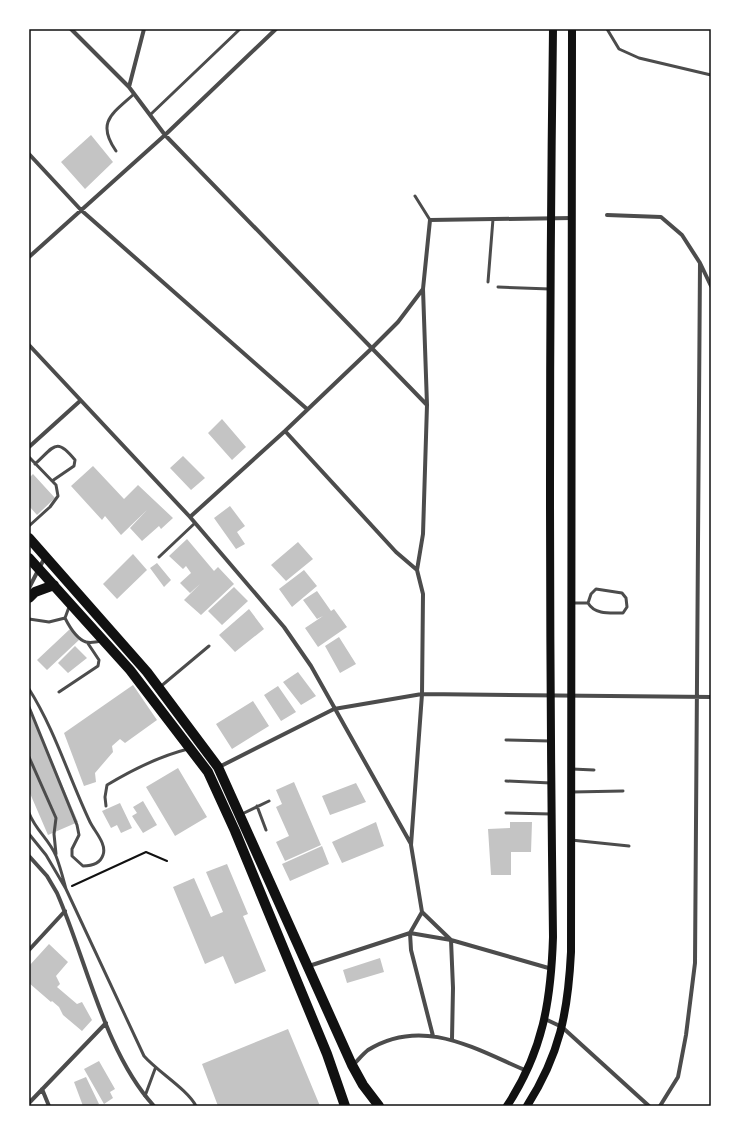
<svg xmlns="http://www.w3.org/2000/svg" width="740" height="1135" font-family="'IBM Plex Serif',serif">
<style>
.building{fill:#c4c4c4}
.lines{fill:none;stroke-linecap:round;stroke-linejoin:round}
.path{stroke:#111;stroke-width:2}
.service{stroke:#4c4c4c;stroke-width:3}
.minor{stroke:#4c4c4c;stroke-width:4}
.secondary{stroke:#111;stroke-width:8}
.primary{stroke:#111;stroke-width:10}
.neatline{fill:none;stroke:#111;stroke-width:1.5}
</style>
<rect width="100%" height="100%" fill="#fff"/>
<path class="building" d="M91,135L113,162L85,189L61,162Z
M222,419L246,447L232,460L208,433Z
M183,456L205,478L191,490L170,468Z
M93,466L124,499L138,485L173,518L161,529L159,526L142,541L130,528L147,510L121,535L105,516L102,520L71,486Z
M33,474L55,498L37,515L29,506V478Z
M230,506L245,526L237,532L245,544L236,549L214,518Z
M187,539L214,571L218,567L234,584L201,615L184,600L200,584L190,593L180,583L191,573L186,566L183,569L169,556Z
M298,542L313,559L286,581L271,565Z
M133,554L147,570L117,599L103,584Z
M157,563L171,580L164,587L150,568Z
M304,570L317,586L292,607L279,589Z
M234,587L248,601L222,625L208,611Z
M317,591L331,611L334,609L347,627L318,647L305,628L323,616L317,619L303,600Z
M249,609L264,629L235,652L219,635Z
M70,629L80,639L47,670L37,660Z
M339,637L356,664L340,673L325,646Z
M75,646L87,658L68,673L58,663Z
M298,672L316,696L301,705L283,682Z
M133,685L157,720L125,743L120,739L112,746L113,752L95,773L96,782L84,786L64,733Z
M278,686L296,712L281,721L264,695Z
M253,701L269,726L232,749L216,724Z
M29,707L78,822L48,835L29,791Z
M178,768L207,817L175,836L146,787Z
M294,782L321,845L285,861L276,842L289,836L276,807L282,804L276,790Z
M356,783L366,802L330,815L322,796Z
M143,801L157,825L143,833L132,816L137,813L133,807Z
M120,803L132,828L121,833L117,825L111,828L102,811Z
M376,822L384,846L342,863L332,842Z
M510,822H532L531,852H511V875H491L488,829L510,828Z
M322,846L329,864L290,881L282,864Z
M227,864L248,914L243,916L266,971L235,984L223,956L205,964L173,887L194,878L211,917L223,912L206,872Z
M49,944L68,962L56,976L60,984L57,987L77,1004L82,1002L92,1020L82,1031L63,1015L59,1007L52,1001L51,1002L29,983V966Z
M380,958L384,972L347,983L343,970Z
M288,1029L320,1106H218L202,1064Z
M99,1061L115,1089L110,1092L113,1098L104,1104L84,1069Z
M86,1077L99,1104L95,1106H83L74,1082Z"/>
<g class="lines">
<path class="path" d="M72,886L146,852L167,861"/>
<path class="service" d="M607,29L619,49L639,58L711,75
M150,115L240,29
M116,151C96,122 112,114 134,94
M415,196L430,220
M488,282L493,219
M498,287L550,289
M29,457L56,485L58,496L50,507L29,526
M35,464C54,447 56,436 75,460L74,466L52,481
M159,557L195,523
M596,589L622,593L626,598L627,607L623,613C610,613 595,615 588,603L591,594Z
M572,603H588
M69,607L65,618C69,626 77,639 86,642C90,643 97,642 102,641
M29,619L49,622L65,618
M160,687L209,646
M29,689C55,730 69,778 90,822C95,832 107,844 103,855C100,864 91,866 83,866L72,856V849L79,835L77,825L29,707
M59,692L98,666L99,660L87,642
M506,740L550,741
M29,757L56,818L54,834L56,854
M572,769L594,770
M506,781L551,783
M572,792L623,791
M106,806L105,797L107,785C132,770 160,756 188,749
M257,806L266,830
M29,813C36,831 49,839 56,856C60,866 63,878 66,889L46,855L29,834
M506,813L551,814
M242,814L269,801
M571,840L629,846
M66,889L144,1056C158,1072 187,1089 196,1106
M145,1096L155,1069"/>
<path class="minor" d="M71,29L129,87L165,135L426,404
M129,87L144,29
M29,154L81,210L307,409
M607,215L661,217L682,235L700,263L711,286
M29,257L165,135L276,29
M29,345L190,517L284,627L311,666L411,844
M285,431L396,552L417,570
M29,447L80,401
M190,517L285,431L371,349L398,322L423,289
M29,588L45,557
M219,767L334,709L422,694L711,697
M29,856L47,876L57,893C86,959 105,1053 154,1106
M422,912L410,933L411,950L433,1036
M29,950L65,911
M309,966L410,933L451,940L552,969
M545,1019L562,1027L649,1106
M452,1039L453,988L451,940L422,912L411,845L422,694L423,594L417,570L423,534L427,405L423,289L430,220L572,218
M353,1065C358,1060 363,1054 368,1050C423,1016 475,1049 527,1071
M42,1089L49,1106
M29,1103L106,1023
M660,1106L678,1077L686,1035L695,963L700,263"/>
<path class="secondary" d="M507,1106C543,1051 551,1001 553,937C549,634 549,332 553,29
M527,1106C560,1054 568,1012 571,952L572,29"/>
<path class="primary" d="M29,538L147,672L218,767L352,1065L363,1085L379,1106
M29,558L130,670L208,772L235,831L327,1054L345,1106
M29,598L35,592L54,585"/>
</g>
<rect width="740" height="1135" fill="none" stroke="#ffffff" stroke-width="60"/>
<rect x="30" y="30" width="680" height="1075" class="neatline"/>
</svg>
